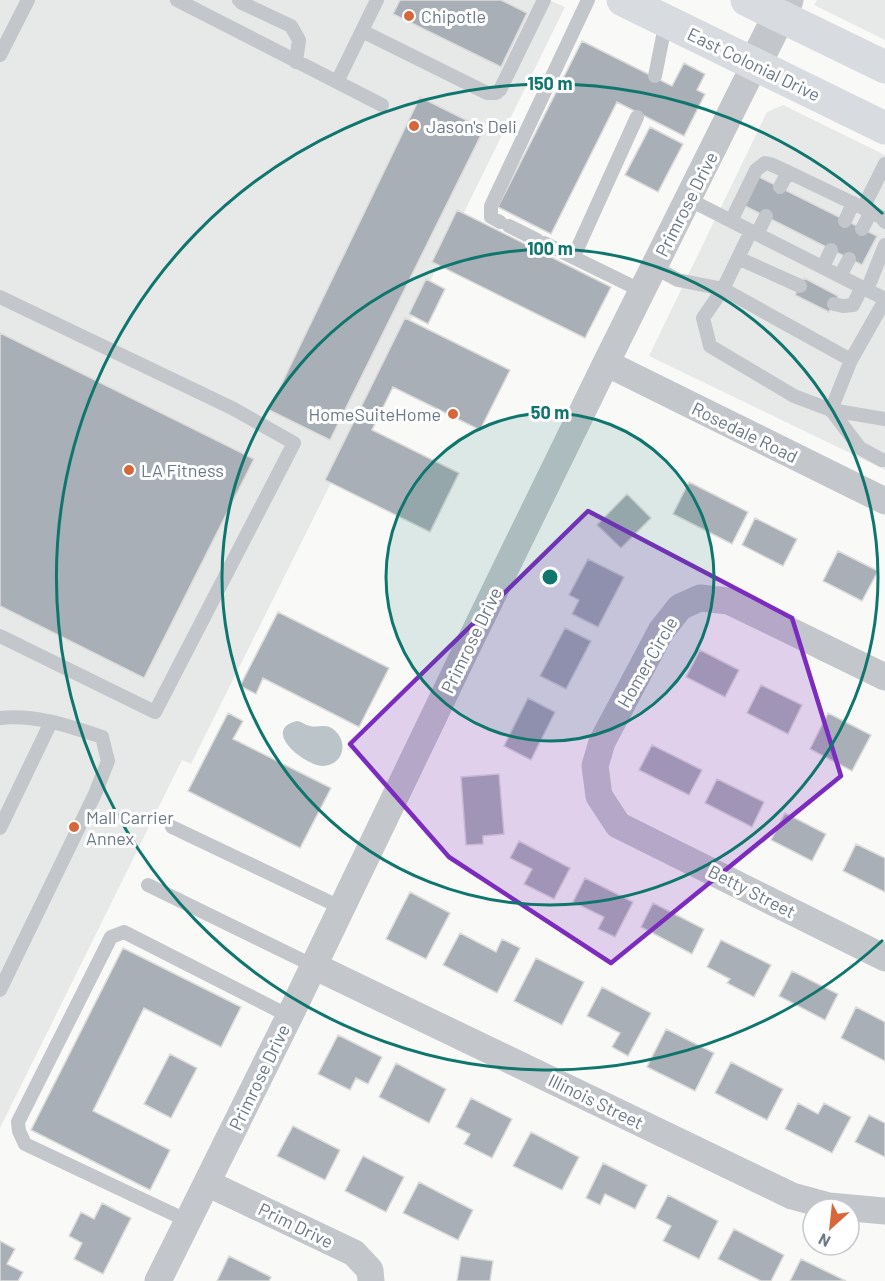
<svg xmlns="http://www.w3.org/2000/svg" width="885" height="1281" font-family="Barlow,sans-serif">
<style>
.built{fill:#e7e8e8}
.water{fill:#bbc4c9}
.building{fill:#a9afb6;stroke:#dbdbd9;stroke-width:1.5}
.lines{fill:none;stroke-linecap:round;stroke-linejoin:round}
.service{stroke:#c3c6ca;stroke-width:14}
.minor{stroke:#c3c6ca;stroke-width:27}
.tertiary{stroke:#c3c6ca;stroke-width:33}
.trunk{stroke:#d8dbdf;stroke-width:33}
.marked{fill:#7b2cbf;fill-opacity:0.2;stroke:#7b2cbf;stroke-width:4.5;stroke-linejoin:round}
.ring{fill:none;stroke:#0f766e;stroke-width:3}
.poi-dot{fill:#d6673b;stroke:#fff;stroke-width:2}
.labels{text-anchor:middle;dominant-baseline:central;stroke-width:6;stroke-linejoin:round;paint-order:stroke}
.poi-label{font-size:18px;fill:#6b7886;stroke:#fff;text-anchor:start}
.street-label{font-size:18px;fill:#6b7886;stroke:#fff}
.centre{fill:#0f766e;stroke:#fff;stroke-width:3}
.ring-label{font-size:18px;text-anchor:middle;font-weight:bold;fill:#0f766e;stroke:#fff;stroke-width:6;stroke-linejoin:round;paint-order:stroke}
</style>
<rect width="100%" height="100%" fill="#f9f9f7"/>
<path class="built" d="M0,0H549L565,7L325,495L191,764L182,760L0,1128Z
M817,0H885V40L814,5Z
M783,105L885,155V470L649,356L767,112Z"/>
<path class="water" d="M297,721C303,722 305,725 310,726C319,728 325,723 333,729C349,741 344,765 323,766C305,766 260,730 297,721Z"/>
<path class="building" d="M400,0H501L527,13L501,67L393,14Z
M582,41L672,86L684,63L705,74L697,90L705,94L684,136L617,102L551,234L498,207Z
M420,97L484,129L330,440L269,410Z
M650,127L683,144L658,192L625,175Z
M757,176L877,236L862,265L743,205Z
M457,210L611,287L585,338L432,262Z
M804,278L838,296L829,312L795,295Z
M426,279L445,289L428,324L409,314Z
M405,318L510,370L480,430L393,387L372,430L459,473L430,532L325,480Z
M0,333L254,459L144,678L0,606Z
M689,482L748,512L732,544L673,514Z
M627,494L651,518L621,548L597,525Z
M755,518L797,539L783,566L742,545Z
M838,551L878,571L862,601L823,581Z
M588,559L624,577L598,627L572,614L579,600L569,595Z
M278,612L389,668L359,727L263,678L256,694L240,686Z
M565,628L591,641L566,689L540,676Z
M700,650L739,670L725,697L686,677Z
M761,685L802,705L788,734L747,713Z
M528,698L555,712L531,760L504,746Z
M228,713L243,721L233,739L331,788L300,848L188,791Z
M828,713L871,735L852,771L810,749Z
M652,745L702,770L689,795L639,770Z
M499,774L504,834L483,836V844L466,845L461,777Z
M717,779L764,802L752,827L705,803Z
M785,813L826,834L812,861L771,840Z
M519,841L570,868L554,899L524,884L532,869L510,858Z
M856,844L885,858V892L843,871Z
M585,878L633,902L615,937L598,929L604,917L573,902Z
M410,892L450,913L426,959L386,939Z
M653,903L704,929L692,954L641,927Z
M460,933L496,952L502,939L520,948L497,993L443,965Z
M721,940L771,965L754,997L727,983L730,979L707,967Z
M123,948L241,1007L221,1047L144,1008L93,1111L170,1150L150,1190L31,1130Z
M536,958L584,982L562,1025L514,1001Z
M792,971L838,994L825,1020L779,996Z
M602,987L651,1013L628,1056L612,1047L620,1033L587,1016Z
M856,1007L885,1022V1061L841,1038Z
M666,1029L714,1053L695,1091L647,1067Z
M338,1035L382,1057L368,1084L356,1078L350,1090L318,1074Z
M170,1054L197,1068L171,1118L144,1104Z
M731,1062L783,1089L767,1120L715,1093Z
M396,1063L446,1089L429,1123L379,1097Z
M471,1098L512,1119L492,1158L464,1144L470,1134L456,1127Z
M798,1103L818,1114L824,1103L851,1117L832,1153L785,1129Z
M869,1115L885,1123V1157L855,1142Z
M293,1126L340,1150L325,1180L277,1156Z
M531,1132L579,1157L562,1190L513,1166Z
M363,1156L404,1177L386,1212L345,1191Z
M603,1163L647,1185L635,1209L605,1194L600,1205L586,1198Z
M419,1182L473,1210L458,1240L403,1213Z
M668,1195L718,1221L699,1259L663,1241L671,1226L656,1218Z
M102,1203L131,1218L103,1274L74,1259L82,1243L69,1236L81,1212L94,1219Z
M734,1229L784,1255L771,1281H761L718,1259Z
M0,1241L15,1249L7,1264L23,1272L18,1281H0Z
M229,1256L271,1277L269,1281H217Z
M461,1256L493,1261L490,1281H457Z
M801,1259L846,1281H790Z"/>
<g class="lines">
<path class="service" d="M177,0L382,105
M239,0L242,3L291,26L299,40L296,62
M362,31L487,93H496L500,90L544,0
M0,55L28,0
M655,76L666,21
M337,82L377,0
M780,187L788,172
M688,199L885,299
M863,208L881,217L885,222
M731,221L756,170L765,163L770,164L788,172L863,208L885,164
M845,221L853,203
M500,222L491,217V206L588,0
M509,226L537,240
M862,229L871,212
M751,231L723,289L703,318L710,346L794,396L831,410L885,419
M757,234L766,216
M544,243L642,291
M574,256L637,117
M738,258L800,286
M654,267L678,280L723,289L851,360
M823,267L831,250
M840,276L849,259
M867,290L885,245
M0,297L232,408L294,443L155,712L0,636
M834,304L843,306L853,305L862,287
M831,410L851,360L885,300
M831,410L860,448L882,460H885
M0,718C35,714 69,726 102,737L108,761L95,794L0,990
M172,827L342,908
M0,828L51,722
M148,885L314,966
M188,1221L25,1144L19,1131L18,1122L111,937L124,932L289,1016"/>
<path class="minor" d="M606,363L885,501
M885,677L729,601L700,598L680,607L661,631L602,742L595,766L599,796L618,825L885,958
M314,966L792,1196L829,1206L885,1211
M207,1183L354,1253L370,1270L371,1281
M158,1281L291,1013L461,660L606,363L755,64"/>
<path class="tertiary" d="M755,64L787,0"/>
<path class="trunk" d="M623,0L885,128
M747,0L885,67"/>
</g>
<path class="marked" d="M588,511L792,618L841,776L611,963L449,857L350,744Z"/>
<circle cx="550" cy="577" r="164" fill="#0f766e" fill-opacity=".12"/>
<g class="ring">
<circle cx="550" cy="577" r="164"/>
<circle cx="550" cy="577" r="328"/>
<path d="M883 940A493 493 0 1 1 883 214"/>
</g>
<g class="poi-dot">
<circle cx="409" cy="16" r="6"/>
<circle cx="414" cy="126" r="6"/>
<circle cx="453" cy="414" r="6"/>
<circle cx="129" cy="470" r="6"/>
<circle cx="74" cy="827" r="6"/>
</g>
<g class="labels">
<g class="poi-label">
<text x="421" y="16">Chipotle</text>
<text x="426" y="126">Jason's Deli</text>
<text x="441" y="414" text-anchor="end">HomeSuiteHome</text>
<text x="141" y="470">LA Fitness</text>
<text x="86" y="817">Mall Carrier<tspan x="86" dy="21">Annex</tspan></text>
</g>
<g class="street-label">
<text transform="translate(754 64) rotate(26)">East Colonial Drive</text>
<text transform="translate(686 204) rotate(-63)">Primrose Drive</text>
<text transform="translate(745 432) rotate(26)">Rosedale Road</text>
<text transform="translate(471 640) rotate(-64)">Primrose Drive</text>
<text transform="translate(647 662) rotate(-60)">Homer Circle</text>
<text transform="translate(752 891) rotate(27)">Betty Street</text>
<text transform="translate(259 1077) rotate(-64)">Primrose Drive</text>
<text transform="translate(596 1101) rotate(26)">Illinois Street</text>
<text transform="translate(296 1225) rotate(26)">Prim Drive</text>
</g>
</g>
<circle cx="550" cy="577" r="9" class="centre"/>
<g class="ring-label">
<text x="550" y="90">150 m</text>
<text x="550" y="255">100 m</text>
<text x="550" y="419">50 m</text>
</g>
<g transform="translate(831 1227) rotate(207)"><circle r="28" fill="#ffffff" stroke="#c4c9cf" stroke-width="1.5"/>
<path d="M0-4.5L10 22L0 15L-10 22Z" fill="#d6673b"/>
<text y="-9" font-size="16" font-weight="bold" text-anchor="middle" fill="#6b7886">N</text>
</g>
</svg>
